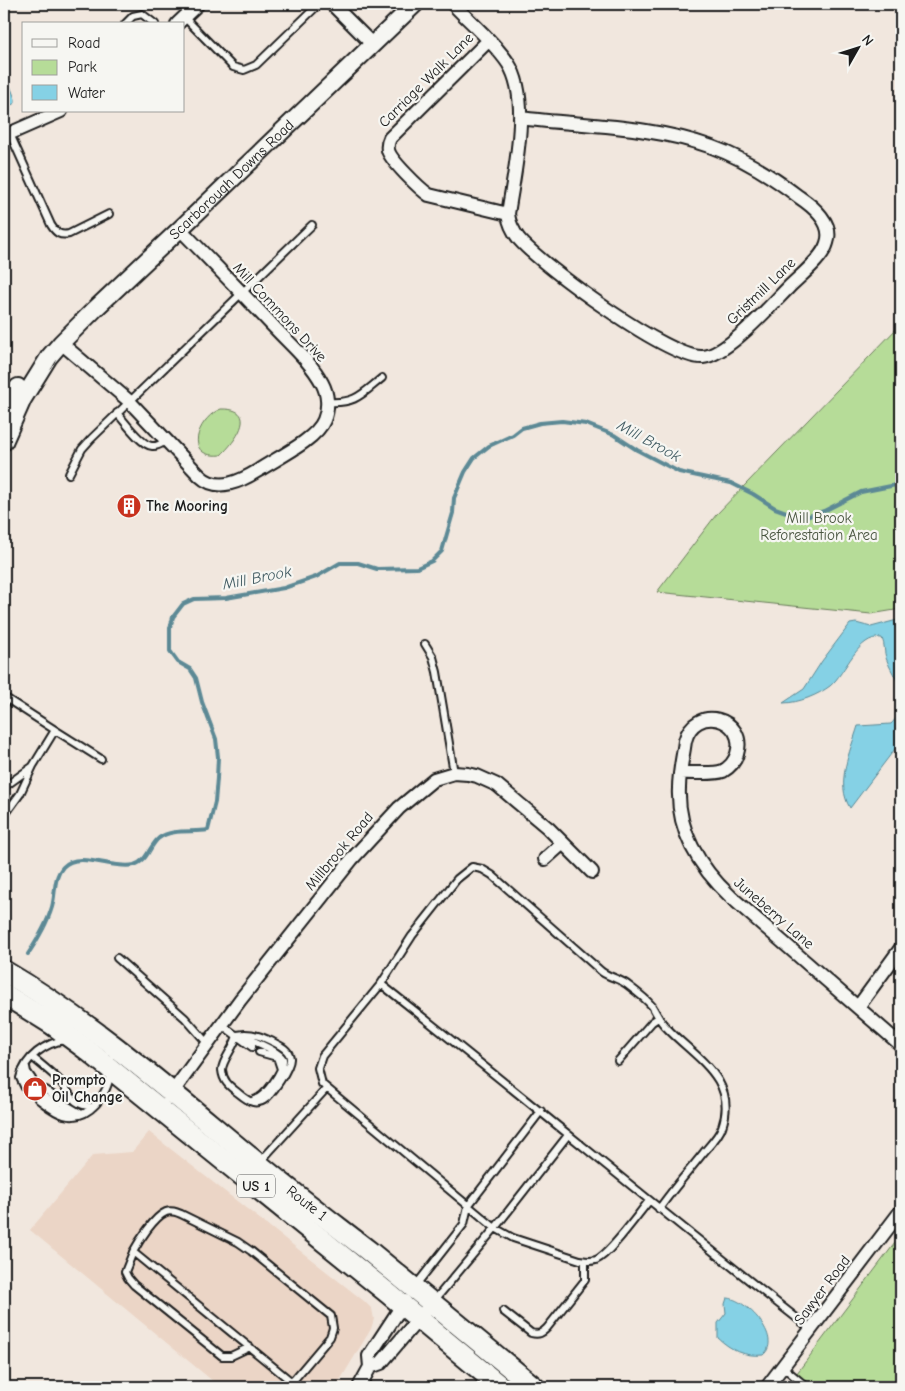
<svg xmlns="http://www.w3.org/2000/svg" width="905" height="1391" font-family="'Comic Neue',sans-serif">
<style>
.built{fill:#ebd5c6}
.green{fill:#b6dc98;stroke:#697c5a}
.water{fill:#85d1e5;stroke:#5b8995}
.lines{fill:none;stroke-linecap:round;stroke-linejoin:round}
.stream{stroke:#5b8995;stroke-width:4}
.service-casing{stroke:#1c1c1c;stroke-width:10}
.minor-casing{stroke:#1c1c1c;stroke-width:16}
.tertiary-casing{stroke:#1c1c1c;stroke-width:20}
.primary-casing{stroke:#1c1c1c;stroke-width:24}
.service{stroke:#f6f6f2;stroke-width:6}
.minor{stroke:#f6f6f2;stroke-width:12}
.tertiary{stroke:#f6f6f2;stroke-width:16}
.primary{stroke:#f6f6f2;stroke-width:20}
.labels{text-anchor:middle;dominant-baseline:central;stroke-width:4.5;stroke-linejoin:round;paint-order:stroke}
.shield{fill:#f6f6f2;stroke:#5d5d5c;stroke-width:1}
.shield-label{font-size:14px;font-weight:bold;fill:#1c1c1c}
.street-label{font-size:15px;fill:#1c1c1c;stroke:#f6f6f2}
.poi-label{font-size:15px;font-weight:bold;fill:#1c1c1c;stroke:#f6f6f2;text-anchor:start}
.park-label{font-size:15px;fill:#4a5641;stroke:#f6f6f2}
.water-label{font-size:16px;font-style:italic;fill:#415b62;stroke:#f6f6f2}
</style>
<rect width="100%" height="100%" fill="#f1e7de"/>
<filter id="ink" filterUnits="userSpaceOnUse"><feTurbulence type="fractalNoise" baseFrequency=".02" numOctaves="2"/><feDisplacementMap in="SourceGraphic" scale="10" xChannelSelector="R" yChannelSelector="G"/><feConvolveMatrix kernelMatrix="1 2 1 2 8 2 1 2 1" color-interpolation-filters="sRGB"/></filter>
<g filter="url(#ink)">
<path class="built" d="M149,1132L364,1301L372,1309L374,1319L371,1329L336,1387H220L30,1230L93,1155L132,1152Z"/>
<path class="green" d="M901,324V609L871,614L657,592L716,515Z
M221,409C260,408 236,441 221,455C182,459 198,417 221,409Z
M901,1235V1387H791L788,1385Z"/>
<path class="water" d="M4,69L15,99V103L4,109Z
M901,619V688C896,678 890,669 886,658C884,652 885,645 882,638C858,634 846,673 830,686C818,695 799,703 783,703L804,689L822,661L850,624L856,623L871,627Z
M901,713V741L850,808C835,783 850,752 858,726L891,724Z
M727,1298C745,1298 784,1338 763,1355C745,1357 731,1350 718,1338V1323L726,1313L725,1304Z"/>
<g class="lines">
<path class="stream" d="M28,954C38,939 47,924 52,907C56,893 53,878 63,867C78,850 114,870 134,865C148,861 149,846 159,838C173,828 192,833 208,830L215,802L217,778L218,757L216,739L202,702L196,678L190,669L178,662L170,651V628L173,617L183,604L194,599L226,598L284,588L316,577L340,563H358L377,569L417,568L432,561L442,551L453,513L454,498L465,472L474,458L489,446L513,435L522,428L540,423L562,421L586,424L614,435L637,450L679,472L731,483L753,494L775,508L803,518L824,511L861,492L901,484"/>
<defs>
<path id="service" d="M184,17L233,67L244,70L256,65L319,4
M125,24L133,16L142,14L155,24
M10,134L51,225C56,233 60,236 69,234L109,214
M327,402C356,404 362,394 382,378
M117,413C124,421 142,446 152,446C158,447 162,443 167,440
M69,474L82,449L91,439L312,225
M425,644L433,657L437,672L454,773
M4,697L55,730
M7,785L32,767
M4,816L20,794L33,766L55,730L101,759
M117,958L185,1018L208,1044
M381,984C526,1098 667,1217 812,1330
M222,1025L252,1047
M245,1034C255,1034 262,1037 271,1041C279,1045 289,1049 290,1058C291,1067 271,1096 264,1100C261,1102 256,1103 253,1102C247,1101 241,1095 237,1092C229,1086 223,1081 222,1070C222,1060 235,1047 237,1035Z
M241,1036C251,1040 278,1050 283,1059C284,1071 265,1097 254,1100
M259,1052L277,1057L281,1069
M32,1057C41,1064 49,1071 57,1078C72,1092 68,1104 93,1107
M618,1061L652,1022L658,1018
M26,1067L27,1072L32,1079
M26,1068L25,1078L28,1084
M25,1088L20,1078C25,1057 45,1043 65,1040
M46,1090L60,1101L80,1113
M42,1095L60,1108L73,1113
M38,1099C46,1105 55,1113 64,1115C89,1122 109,1093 110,1073
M259,1163L326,1089
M649,1201C638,1214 610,1254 596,1260C590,1262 586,1261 580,1260L513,1238L495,1228L322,1084L318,1068L322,1056L381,984L412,936L457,879L472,867L482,869L492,875L602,972C611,978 621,979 629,986C637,992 646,999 652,1006C657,1014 660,1022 667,1028C694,1057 739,1079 722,1127C719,1136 710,1145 704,1152C689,1171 673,1189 659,1209
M133,1252L125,1272L128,1278L134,1285L222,1356H231L250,1347
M416,1285L464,1224L468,1206L541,1111
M434,1301L495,1228L568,1135
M503,1311L531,1333C539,1335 542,1333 547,1328L585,1280V1261
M783,1367L807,1387
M292,1382L330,1337L333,1328L331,1316L251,1251L238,1242L181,1214C176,1212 171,1210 166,1212C154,1217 139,1241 133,1252L292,1382L301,1387"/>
<path id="minor" d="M332,4L372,44
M453,4C471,23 493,41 508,63C532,100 514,172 508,214C509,223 513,231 519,239C542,266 670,360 703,357C727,355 771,305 789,287C800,276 823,258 827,243C834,223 814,207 799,197C773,177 743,158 712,147C651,125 584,126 520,118
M177,24L198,4
M488,41L390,138C388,142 387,145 388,150C390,160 420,189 429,195L508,214
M4,136L61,111
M61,343L129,401L200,476C218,493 241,481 259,470C277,458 316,440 324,420C329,408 328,394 322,383C311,362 291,345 275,328C244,295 212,262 180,229
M680,773C691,772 713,775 723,771C730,767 735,761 737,754C748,718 694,703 685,741C683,757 679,772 679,788C677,832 700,868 731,897L901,1045
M545,859L563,843
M858,1007L901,948
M169,1097L240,1000L352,859L399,808L434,779L454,773L468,774L477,776L497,785L548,828L592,872
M370,1367L381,1363L432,1303
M359,1387L370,1367L369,1356L405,1301
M767,1387L901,1211"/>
<g id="tertiary">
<path d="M4,412L18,387"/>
<path id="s1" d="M4,442L23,399L49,357L61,343L95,309L180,229L415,4"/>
</g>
<g id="primary">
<path id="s2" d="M4,971C98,1026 179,1099 263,1168C298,1197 334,1224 370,1252C425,1297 479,1342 534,1387"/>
<path d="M4,994L52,1024L86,1049L389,1294L501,1387"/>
</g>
</defs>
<use href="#service" class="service-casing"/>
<use href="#minor" class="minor-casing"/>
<use href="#tertiary" class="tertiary-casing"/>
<use href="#primary" class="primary-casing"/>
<use href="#service" class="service"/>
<use href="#minor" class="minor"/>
<use href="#tertiary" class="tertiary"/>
<use href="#primary" class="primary"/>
</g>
</g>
<defs>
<symbol id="building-disc" viewBox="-11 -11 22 22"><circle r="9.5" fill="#c8321e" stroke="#f6f6f2"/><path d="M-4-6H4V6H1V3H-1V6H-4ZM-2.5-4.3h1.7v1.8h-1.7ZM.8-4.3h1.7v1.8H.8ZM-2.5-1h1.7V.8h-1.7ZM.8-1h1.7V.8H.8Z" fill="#fff"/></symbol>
<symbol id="shop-disc" viewBox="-11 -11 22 22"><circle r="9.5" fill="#c8321e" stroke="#f6f6f2"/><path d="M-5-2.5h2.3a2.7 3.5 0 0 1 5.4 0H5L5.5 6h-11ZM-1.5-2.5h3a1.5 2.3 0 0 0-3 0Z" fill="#fff"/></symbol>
</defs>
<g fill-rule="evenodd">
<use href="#building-disc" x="115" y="492" width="28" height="28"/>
<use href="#shop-disc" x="21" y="1075" width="28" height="28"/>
</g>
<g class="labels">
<rect class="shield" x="237" y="1174.5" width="38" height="23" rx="4"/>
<g class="shield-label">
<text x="256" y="1186">US 1</text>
</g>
<g class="street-label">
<text transform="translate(426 80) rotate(-45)">Carriage Walk Lane</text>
<text stroke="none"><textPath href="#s1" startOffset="351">Scarborough Downs Road</textPath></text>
<text transform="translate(761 291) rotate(-44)">Gristmill Lane</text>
<text transform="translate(280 312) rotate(47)">Mill Commons Drive</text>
<text transform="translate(339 851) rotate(-50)">Millbrook Road</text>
<text transform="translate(774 913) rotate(41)">Juneberry Lane</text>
<text stroke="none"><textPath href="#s2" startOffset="382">Route 1</textPath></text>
<text transform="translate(822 1290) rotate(-53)">Sawyer Road</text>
</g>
<g class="poi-label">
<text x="146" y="506">The Mooring</text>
<text x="52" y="1080">Prompto<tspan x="52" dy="17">Oil Change</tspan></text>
</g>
<g class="park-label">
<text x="819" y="518">Mill Brook<tspan x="819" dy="17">Reforestation Area</tspan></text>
</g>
<g class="water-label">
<text transform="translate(649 441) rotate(29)">Mill Brook</text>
<text transform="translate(257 578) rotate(-11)">Mill Brook</text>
</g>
</g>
<rect width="905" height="1391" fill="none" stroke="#f6f6f2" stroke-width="20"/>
<rect x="10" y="10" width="885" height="1371" fill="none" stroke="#1c1c1c" stroke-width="2" filter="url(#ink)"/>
<rect x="22" y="22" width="162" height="90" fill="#f6f6f2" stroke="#9f9f9c"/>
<rect x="32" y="39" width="25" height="8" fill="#f6f6f2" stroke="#9f9f9c"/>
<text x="68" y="48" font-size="15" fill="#1c1c1c">Road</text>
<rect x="32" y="60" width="25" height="15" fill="#b6dc98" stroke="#9f9f9c"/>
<text x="68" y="72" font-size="15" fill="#1c1c1c">Park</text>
<rect x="32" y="85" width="25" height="15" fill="#85d1e5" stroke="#9f9f9c"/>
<text x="68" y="98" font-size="15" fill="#1c1c1c">Water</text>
<g transform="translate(858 48) rotate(51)" stroke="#f6f6f2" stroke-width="4" paint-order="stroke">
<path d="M0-4L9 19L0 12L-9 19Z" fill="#1c1c1c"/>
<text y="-8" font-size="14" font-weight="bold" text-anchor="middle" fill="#1c1c1c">N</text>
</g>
</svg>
